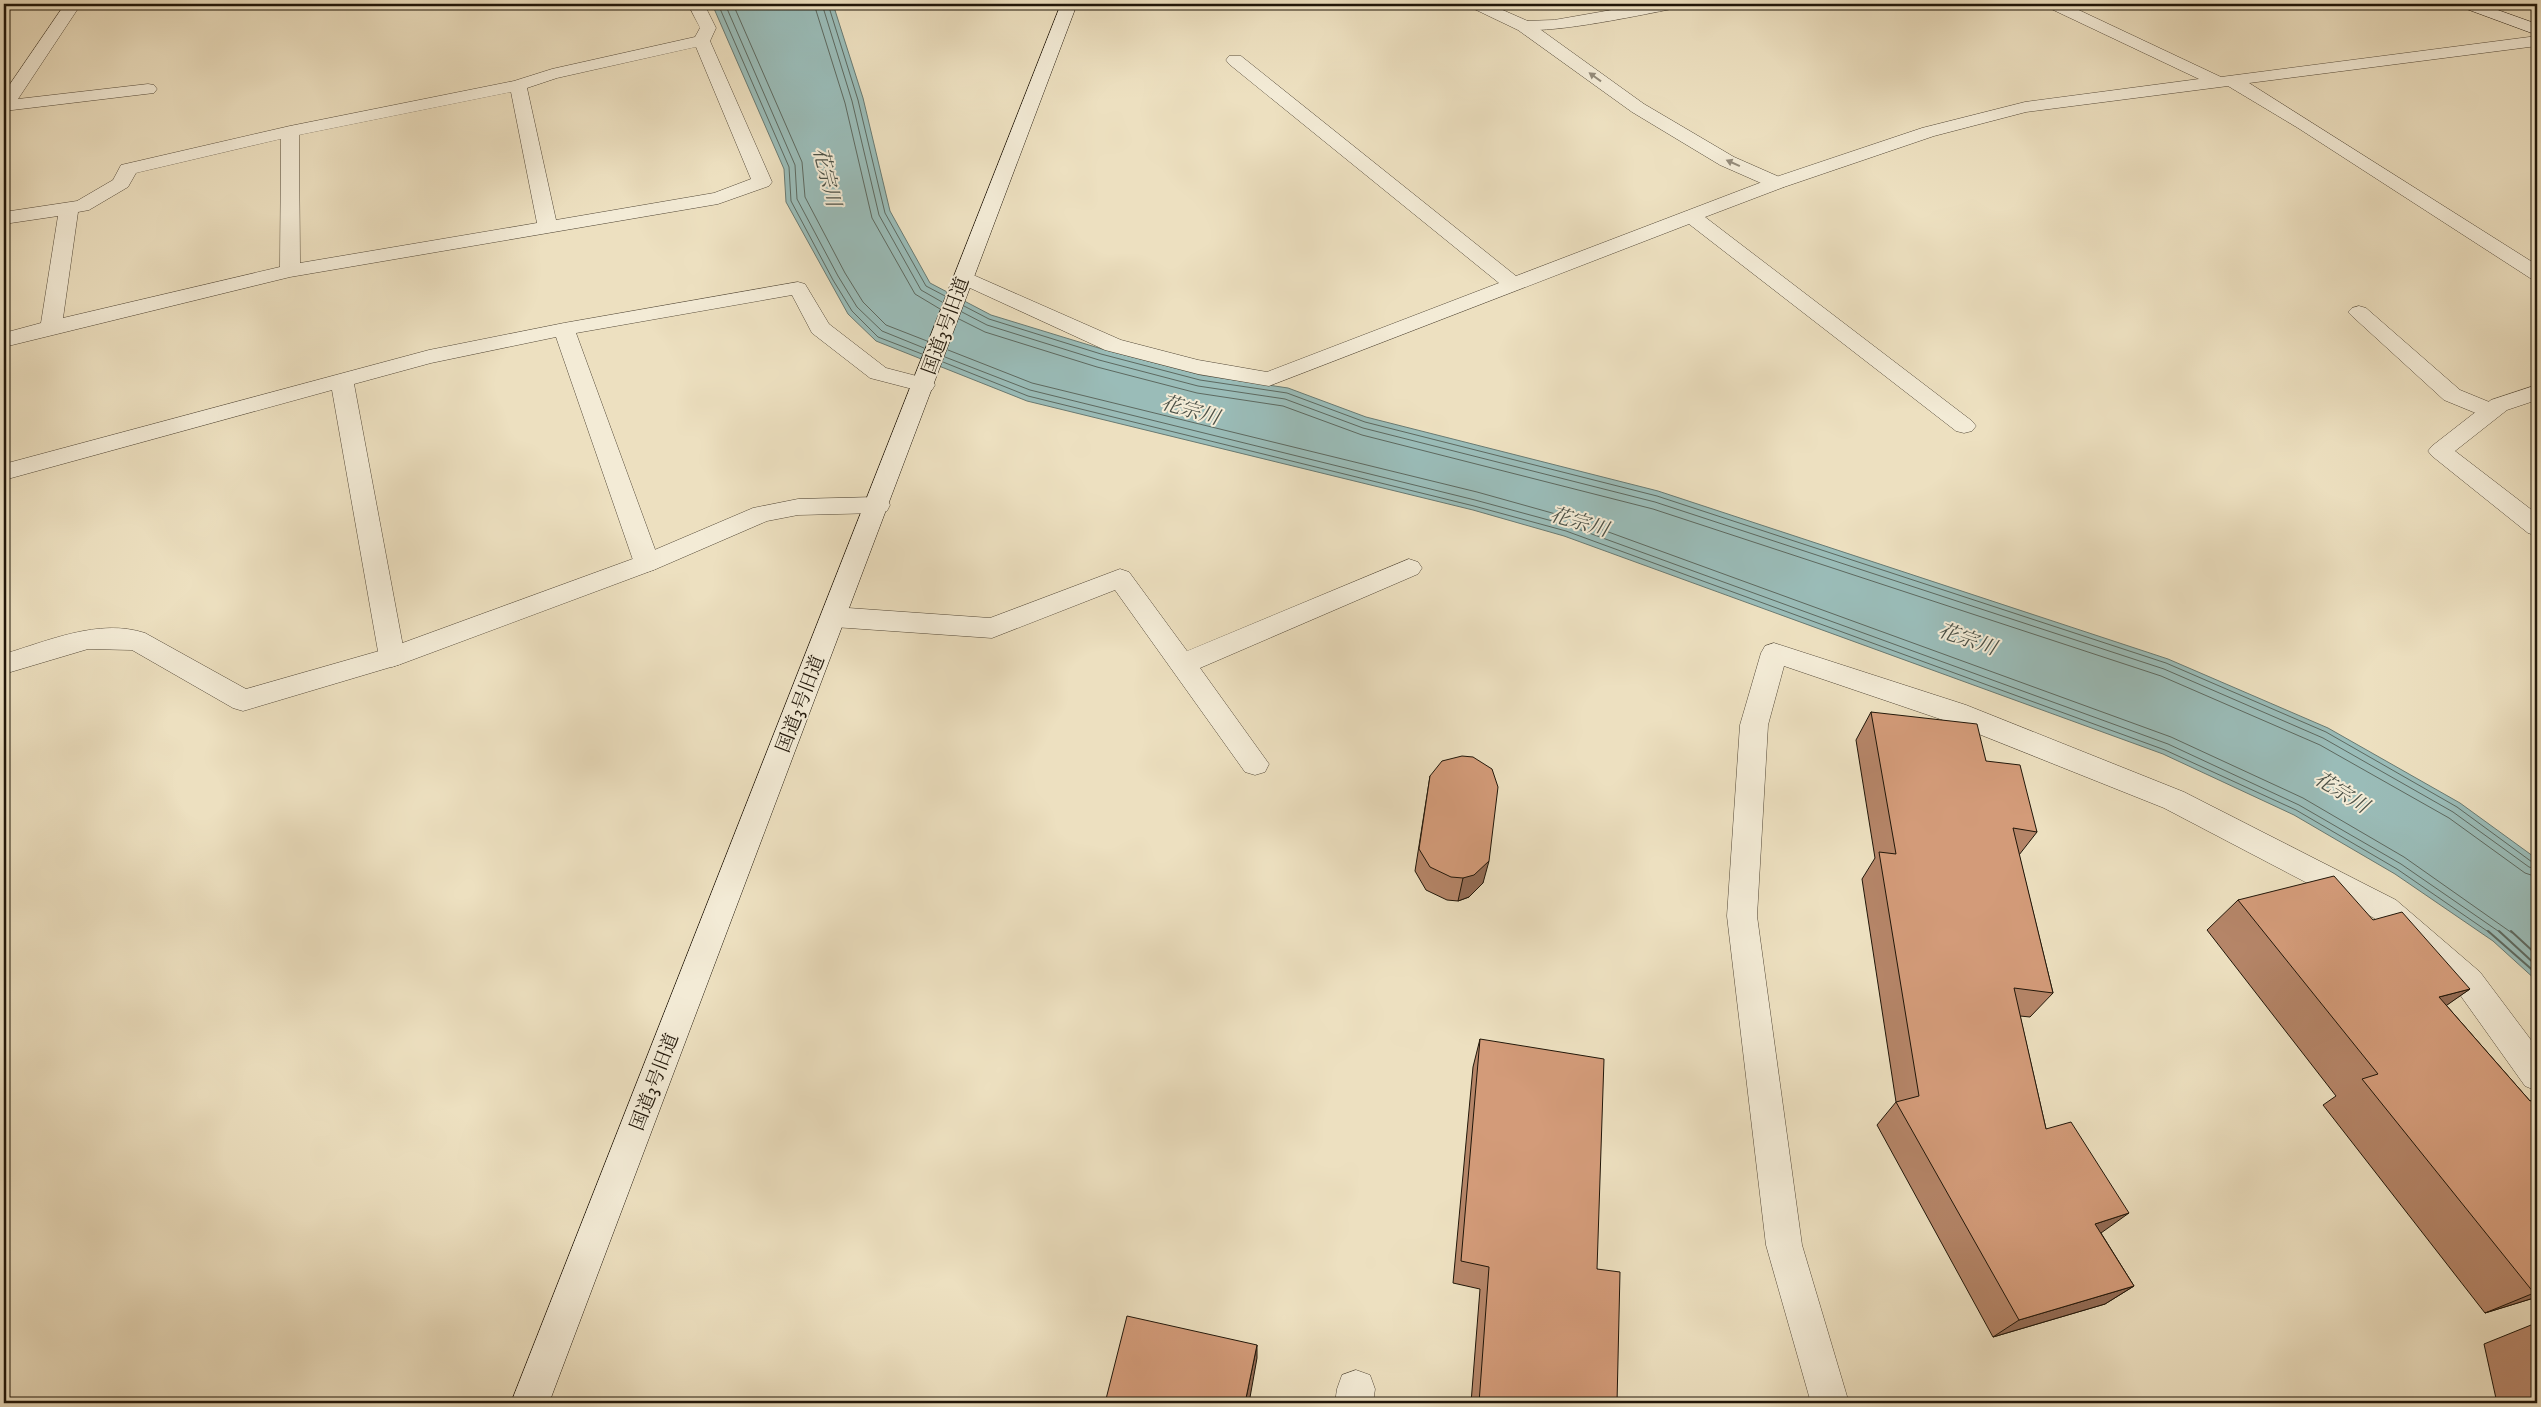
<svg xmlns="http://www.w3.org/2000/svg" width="2541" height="1407" font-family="'IM FELL DW Pica','Noto Serif JP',serif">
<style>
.water{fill:#9abcb8;stroke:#697a72}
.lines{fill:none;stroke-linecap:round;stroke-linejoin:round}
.shore-far1{stroke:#5d6960;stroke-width:1}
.shore{stroke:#5d6960;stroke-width:2}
.lane-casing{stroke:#534837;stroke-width:1}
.street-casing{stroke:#534837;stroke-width:1}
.secondary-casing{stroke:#201609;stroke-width:1}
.lane{fill:#f3ebd6;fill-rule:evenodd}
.street{fill:#f3ebd6;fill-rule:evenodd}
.secondary{fill:#f3ebd6;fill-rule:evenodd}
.wall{fill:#b58568;stroke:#201609}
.shaded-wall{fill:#946c55;stroke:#201609}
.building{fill:#d39b79;stroke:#201609}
.oneway{fill:#948b7a}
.labels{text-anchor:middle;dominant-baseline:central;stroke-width:4;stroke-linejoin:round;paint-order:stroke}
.street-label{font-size:19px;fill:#201609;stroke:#f3ebd6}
.water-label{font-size:20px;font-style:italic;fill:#4b5046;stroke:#f3ebd6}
</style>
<rect width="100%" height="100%" fill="#ede0c0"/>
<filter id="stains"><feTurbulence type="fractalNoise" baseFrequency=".004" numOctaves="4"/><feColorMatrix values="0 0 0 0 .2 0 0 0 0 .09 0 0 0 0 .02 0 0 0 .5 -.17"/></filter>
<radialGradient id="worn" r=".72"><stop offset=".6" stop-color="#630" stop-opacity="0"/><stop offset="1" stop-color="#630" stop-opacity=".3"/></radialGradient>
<path class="water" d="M712,4H833L863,98L890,211L930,283L991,315L1102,349L1201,375L1288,388L1366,417L1658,491L2168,659L2328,728L2460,803L2537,859V981L2493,941L2395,874L2294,815L2163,754L1564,536L1473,510L1027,401L876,341L848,314L786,202L784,169Z"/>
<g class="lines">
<path class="shore-far1" d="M718,4L789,167L791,201L833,280L852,311L878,337L922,354
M725,4L795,165L797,199L838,276L857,307L882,331L924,348
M733,4L802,162L805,197L845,273L863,302L886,325L927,341
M814,4L845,103L872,218L915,294L940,309
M822,4L852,101L879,215L921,290L942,302
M828,4L858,100L885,213L926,286L945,296
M964,306L989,319L1101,354L1200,380L1287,393L1365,422L1657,496L2166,663L2326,732L2457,807L2532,862L2537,863
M962,312L987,325L1099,360L1198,386L1285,399L1363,428L1655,502L2164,669L2323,738L2453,812L2529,867L2537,869
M959,319L985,332L1097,367L1197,393L1283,406L1362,435L1653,509L2161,676L2320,745L2449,818L2525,873L2537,877
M948,350L1032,383L1477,492L1570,518L2171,737L2303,798L2404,857L2512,933
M945,357L1030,390L1475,500L1567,525L2168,744L2299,805L2401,864L2501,933
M943,362L1028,396L1474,506L1566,531L2165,750L2296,810L2397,869L2490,933"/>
<path class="shore" d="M2488,931L2537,974
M2499,931L2537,966
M2511,931L2537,955"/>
<defs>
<path id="lane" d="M1468,4H1489L1530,22L1644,104L1734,157L1784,179L1787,183L1784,187H1770L1720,165L1632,112L1518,30L1470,7Z
M2359,306L2366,308L2460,390L2499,406L2502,411L2499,416L2491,418L2483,416L2444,400L2352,316L2348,312L2352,308Z
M878,497L887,499L890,505L887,511L878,513L798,515L767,521L656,569L401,664L243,711L233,708L132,650L88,649L4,674V654C48,641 99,618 145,633L246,689L386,649L638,557L753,508L798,499Z
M1774,643L1966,705L2184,792L2396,900L2480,972L2537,1048V1091L2525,1086L2458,992L2374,918L2164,808L1946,721L1784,666L1768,725L1757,916L1802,1245L1849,1403H1811L1766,1245L1727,916L1740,725L1761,653L1765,646Z"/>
<path id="street" d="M65,4H81L18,99L148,84L154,85L157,89L154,93L4,111V93Z
M688,4H704L716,28L710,41L772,182L769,186L718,204L290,277L4,347V333L41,323L58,216L4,224V212L77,201L113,180L121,165L290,126L514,81L552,69L695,37L700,28ZM696,47L751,179L714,193L556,220L527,88L557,78ZM511,92L537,223L300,263L299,135ZM281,139L280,267L63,318L78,212L89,210L128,187L136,173Z
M1646,4H1680L1672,9C1650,13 1526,40 1516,26L1524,21L1554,20Z
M2045,4H2066L2221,77L2537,36V46L2249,83L2537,265V280L2530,278L2298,128L2228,86L2026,112L1934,136L1784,187L1705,217L1972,421L1976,426L1972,431L1964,433L1956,431L1689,224L1269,386L1198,374L1105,350L957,282L954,278L957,274L964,272L971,274L1121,340L1198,360L1267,372L1499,283L1229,64L1226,60L1229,56H1241L1516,276L1770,179L1922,128L2025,102L2199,79L2047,7Z
M2527,4H2537V10L2529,7Z
M798,282L805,284L829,324L886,368L932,380L935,385L932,390L924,392L870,378L812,333L792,295L576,333L660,563L656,569L647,572L638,569L634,563L556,337L431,363L354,384L405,657L401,664L392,667L383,664L379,657L332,390L4,480V464L429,350L564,323Z
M2537,385V400L2507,410L2455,451L2537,514V536L2528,533L2432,456L2428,451L2432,446L2491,400Z
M1409,559L1418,562L1422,568L1418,574L1200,668L1269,764L1265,772L1255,775L1245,772L1115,590L992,638L834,627L825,624L821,617L825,610L834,607L990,618L1120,569L1129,572L1187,651Z
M1356,1370L1370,1375L1375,1389L1373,1403H1335L1337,1389L1342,1375Z"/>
<path id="secondary" d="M1061,4H1077L549,1403H511Z
M2459,4H2481L2537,24V35L2461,7Z"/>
</defs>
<use href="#lane" class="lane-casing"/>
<use href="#street" class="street-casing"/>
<use href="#secondary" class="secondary-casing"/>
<use href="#lane" class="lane"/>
<use href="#street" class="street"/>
<use href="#secondary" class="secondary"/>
</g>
<path class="wall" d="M1871,712L1986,761L2037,832L2019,855L2053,993L2030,1017L2020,1016L2046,1129L2101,1233L2134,1286L2105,1304L1993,1337L1877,1125L1896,1102L1862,879L1875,858L1856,740Z
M1430,776L1483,883L1469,897L1458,901L1447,900L1426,890L1415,871Z
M2238,900L2373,920L2470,989L2446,1005L2530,1101L2537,1099V1297L2485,1313L2323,1105L2336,1096L2207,930Z
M1480,1039L1597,1269L1617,1403H1471L1480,1289L1453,1283L1473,1067Z
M2536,1323L2537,1324V1403H2497L2484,1344Z"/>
<path class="shaded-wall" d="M1489,861L1483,883L1469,897L1458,901L1463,878Z
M2470,989L2430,1017L2439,997Z
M2129,1213L2101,1233L2068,1244L2095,1224Z
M2134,1286L2105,1304L1993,1337L2019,1320Z
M2537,1292V1297L2485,1313L2534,1293Z
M1257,1345V1358L1249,1403H1245Z"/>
<path class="building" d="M1871,712L1977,724L1986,761L2020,765L2037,832L2013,828L2053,993L2014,988L2046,1129L2071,1122L2129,1213L2095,1224L2134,1286L2019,1320L1896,1102L1919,1096L1879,852L1896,854Z
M1462,756L1473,757L1492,769L1498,787L1489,861L1474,875L1463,878L1451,877L1430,867L1419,849L1430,776L1442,761Z
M2334,876L2373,920L2402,912L2470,989L2439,997L2530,1101L2537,1099V1292L2534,1293L2362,1079L2378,1074L2238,900Z
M1480,1039L1604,1059L1597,1269L1620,1272L1617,1403H1479L1489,1267L1461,1261Z
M1127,1316L1257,1345L1245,1403H1105Z
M2234,1399L2237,1403H2221Z"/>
<defs><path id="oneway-solid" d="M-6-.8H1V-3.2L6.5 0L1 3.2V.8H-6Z" transform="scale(1.25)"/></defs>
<g class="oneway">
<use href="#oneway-solid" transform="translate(1595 77) rotate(-144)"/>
<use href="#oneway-solid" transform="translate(1733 163) rotate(-156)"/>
</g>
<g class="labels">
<g class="street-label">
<text transform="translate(946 326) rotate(-70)">国道3号旧道</text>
<text transform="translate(801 704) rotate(-69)">国道3号旧道</text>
<text transform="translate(655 1082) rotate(-69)">国道3号旧道</text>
</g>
<g class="water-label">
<text transform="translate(826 177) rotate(76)">花宗川</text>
<text transform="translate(1190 411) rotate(16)">花宗川</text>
<text transform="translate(1579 523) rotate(16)">花宗川</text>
<text transform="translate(1967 640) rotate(19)">花宗川</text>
<text transform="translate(2341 793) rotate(32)">花宗川</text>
</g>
</g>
<rect width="2541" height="1407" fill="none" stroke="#ede0c0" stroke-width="20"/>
<rect x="5" y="5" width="2531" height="1397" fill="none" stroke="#201609" stroke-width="2.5"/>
<rect x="10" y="10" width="2521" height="1387" fill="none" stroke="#201609"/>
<rect width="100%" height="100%" filter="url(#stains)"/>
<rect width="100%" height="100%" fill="url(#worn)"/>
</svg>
